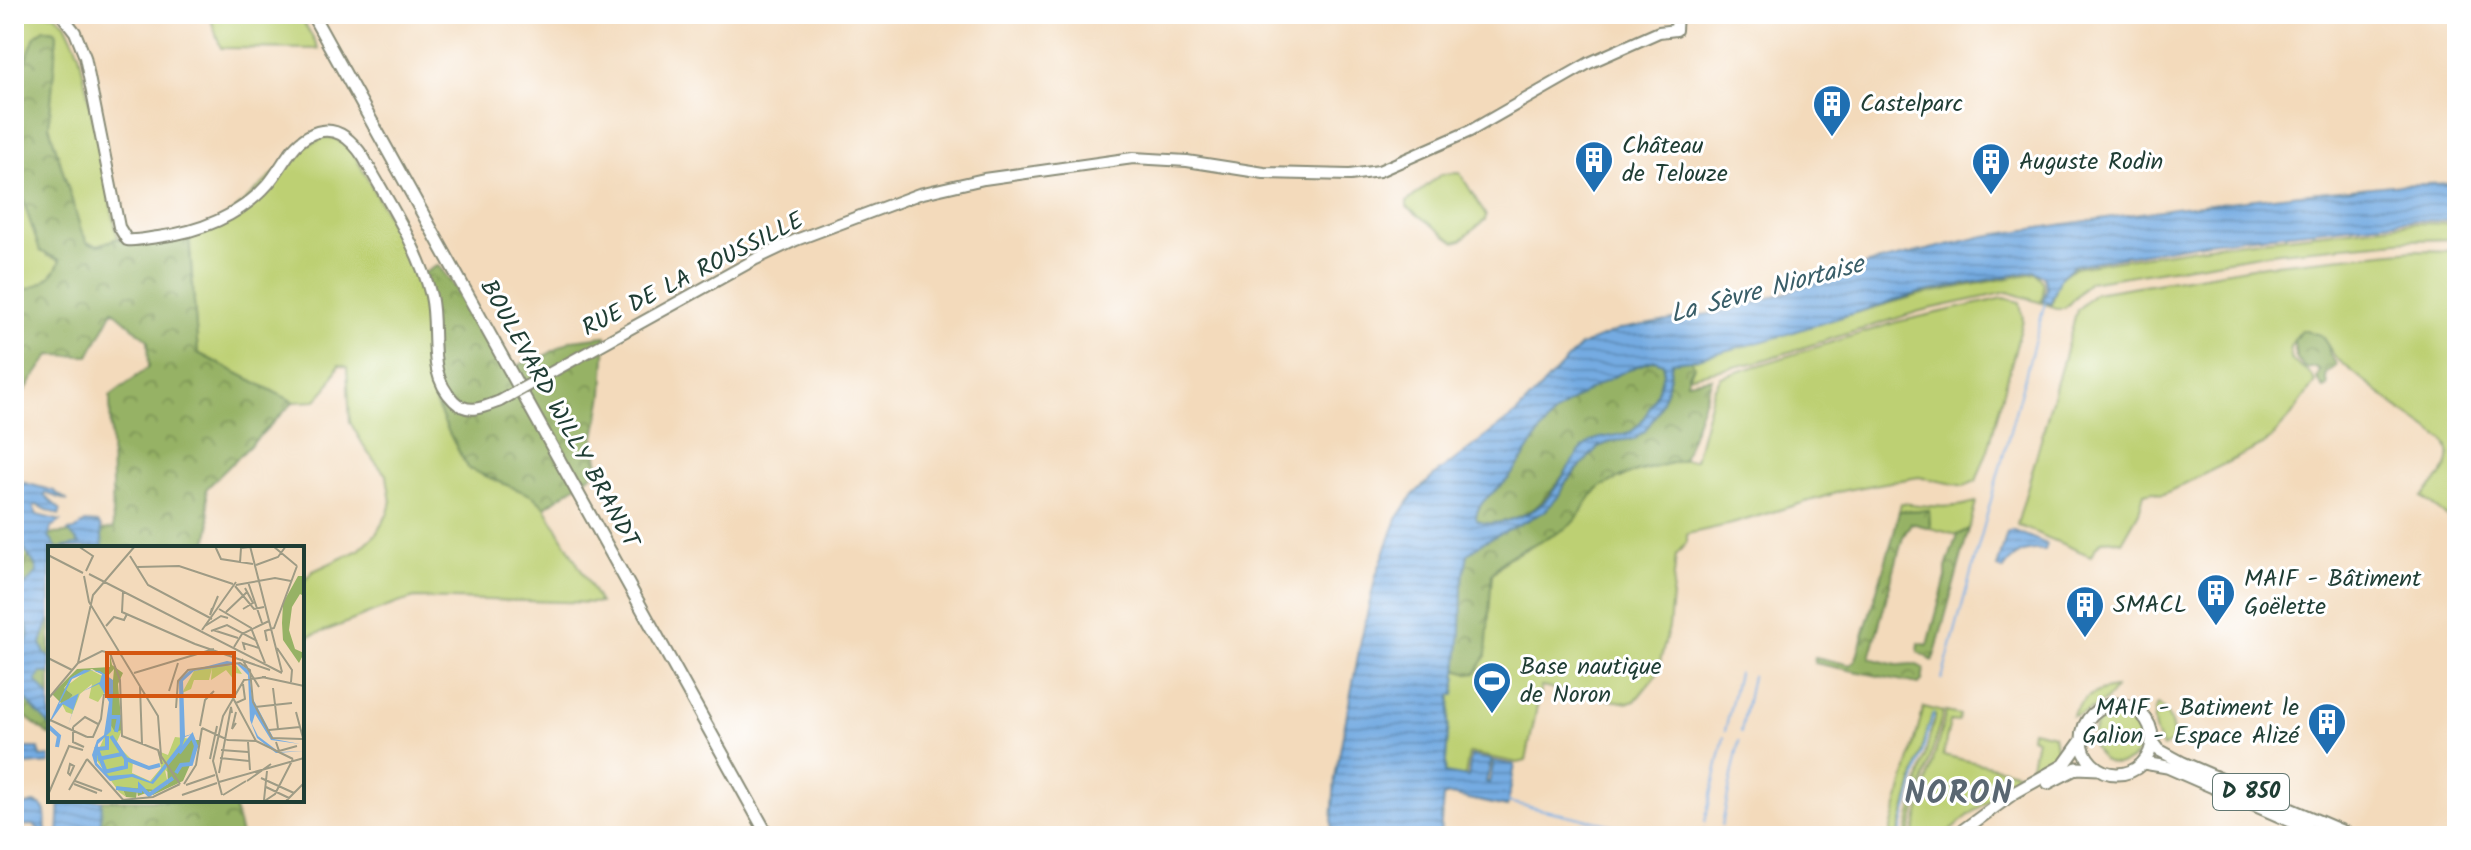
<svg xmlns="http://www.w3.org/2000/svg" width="2471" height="850" font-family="Kalam,sans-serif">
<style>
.grass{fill:#bdd073;stroke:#6e8654;stroke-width:2}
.forest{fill:url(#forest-crowns);stroke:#5a784c;stroke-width:2}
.water{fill:url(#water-rules);stroke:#4a748b;stroke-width:2;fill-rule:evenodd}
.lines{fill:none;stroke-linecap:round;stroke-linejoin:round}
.stream{stroke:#74abe2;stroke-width:2}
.secondary-casing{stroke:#898c78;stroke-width:14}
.primary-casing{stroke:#898c78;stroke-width:15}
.secondary{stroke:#fff;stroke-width:10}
.primary{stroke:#fff;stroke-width:11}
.secondary-bridge-casing{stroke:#898c78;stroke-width:14;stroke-linecap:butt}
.secondary-bridge{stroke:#fff;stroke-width:10}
.labels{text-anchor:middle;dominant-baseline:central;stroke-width:6;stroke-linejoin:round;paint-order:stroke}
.shield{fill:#fff;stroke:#627771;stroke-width:2}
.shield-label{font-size:22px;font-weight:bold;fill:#1f3d34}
.poi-label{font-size:24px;fill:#1f3d34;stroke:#fff;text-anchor:start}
.street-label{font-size:24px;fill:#1f3d34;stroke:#fff}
.water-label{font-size:26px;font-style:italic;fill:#395e68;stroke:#fff}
.district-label{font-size:32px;font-weight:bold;letter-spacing:2px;fill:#5a6772;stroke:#fff}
.inset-river{fill:none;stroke:#74abe2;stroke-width:4}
.inset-road{fill:none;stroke:#9e9b85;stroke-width:2}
.view{fill:#d45610;fill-opacity:0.15;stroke:#d45610;stroke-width:4}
.inset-edge{fill:none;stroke:#1f3d34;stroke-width:4}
</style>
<defs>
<pattern id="forest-crowns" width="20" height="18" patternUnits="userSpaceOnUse" patternTransform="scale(2)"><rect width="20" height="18" fill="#96b265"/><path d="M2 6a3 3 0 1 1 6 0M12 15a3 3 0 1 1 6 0" fill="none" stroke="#7a9254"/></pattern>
<pattern id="water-rules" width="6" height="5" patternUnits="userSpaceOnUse" patternTransform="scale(2)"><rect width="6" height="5" fill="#74abe2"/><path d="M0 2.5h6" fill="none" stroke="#5f8cb8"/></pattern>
</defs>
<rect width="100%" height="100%" fill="#fff"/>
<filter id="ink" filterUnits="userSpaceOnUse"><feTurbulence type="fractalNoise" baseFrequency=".0125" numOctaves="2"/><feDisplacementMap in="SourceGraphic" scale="16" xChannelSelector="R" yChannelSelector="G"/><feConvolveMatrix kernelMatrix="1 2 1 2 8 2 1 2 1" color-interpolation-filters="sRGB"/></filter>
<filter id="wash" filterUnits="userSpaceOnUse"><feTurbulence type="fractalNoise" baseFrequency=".006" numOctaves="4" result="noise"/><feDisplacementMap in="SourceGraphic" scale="32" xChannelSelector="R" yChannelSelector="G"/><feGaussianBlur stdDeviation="1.8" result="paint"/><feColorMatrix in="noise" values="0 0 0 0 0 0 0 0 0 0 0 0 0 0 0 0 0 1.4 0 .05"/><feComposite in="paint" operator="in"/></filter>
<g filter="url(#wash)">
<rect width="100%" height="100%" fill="#f3dabb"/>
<path class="grass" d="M14,14H54L65,23L79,53L118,238L99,245L88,243L81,230L49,125L57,35L55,31L21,69L14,90Z
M209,14H299L319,49L221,48Z
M325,137L335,138L352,150L409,256L422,292L432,389L436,405L462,458L469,469L533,496L545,507L600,603L415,598C376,608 341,628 302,638V590L305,580L313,571L359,550L376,534L388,513L391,502L387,476L368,453L350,422L347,367L339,365L327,388L315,401L294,402L198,353L189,237L222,222L293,156L305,146Z
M14,173L37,242L47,256L60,260C54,282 33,287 14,294Z
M1460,173L1486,216L1485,220L1461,240L1455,242L1407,207V202L1441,174Z
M2412,223L2457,224V239L2409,240L2279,252L2089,282L2065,308H2057L2008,292L1920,311L1757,362L1688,377L1695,366L1690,360L1919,295L2035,273C2046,282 2045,288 2041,302L2051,305L2060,278L2075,267L2209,246Z
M2413,250L2457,251V524L2422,497C2437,480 2460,463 2444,440L2395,406L2336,358L2321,335L2301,330C2293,337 2288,350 2291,360L2312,376L2315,382L2288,420L2265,444L2162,495L2153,491L2144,493L2139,512L2122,542C2105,536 2098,540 2091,556L2017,525L2077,310L2095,293L2265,265Z
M2004,298L2020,302L2023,320L1988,450L1976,481L1964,486L1919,477L1907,479L1846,490L1732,524L1687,534V542L1676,555L1669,627L1657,674L1635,701L1628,703L1541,687L1526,761L1518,763L1469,753L1465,777L1445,774L1451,694H1455L1457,670L1469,674L1472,672L1492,574L1508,558L1541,542L1602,486L1630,474L1683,460H1695L1713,391L1721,377L1897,322Z
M14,491L42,535L14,582Z
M1976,502L1969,529L1957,535L1930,528L1929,510L1899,511L1901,503C1927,506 1951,510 1976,502Z
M2115,688C2111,700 2085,715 2072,716C2080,698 2096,690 2115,688Z
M2157,704C2169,712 2176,730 2171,743L2163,748C2154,734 2151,719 2157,704Z
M1924,707L1943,712L1909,836H1906L1935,715L1932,714L1898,836H1889Z
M1946,712L1960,715L1958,722L1950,721L1943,755L2029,775L2036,739L2031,737L2032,730L2054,735L2056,747L2064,759C2039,761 1965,816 1945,836H1913Z
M2092 739a25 25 0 1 1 50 0a25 25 0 1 1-50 0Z"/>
<path class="forest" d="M44,29L55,31L57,34L49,126L81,230L88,243L99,245L118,238L130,245L189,237L198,353L294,402L206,489L210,527L206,548H50V736L14,708V582L42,535L113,529L110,396L149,367L148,340L113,310L89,356L50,355L14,406V294C33,287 54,282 60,260L40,251L14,173V90L35,36Z
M438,265L515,367L528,361L534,362L572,340L606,336L603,395L594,442L600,469L545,507L533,496L469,469C451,439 434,407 429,371C424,340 426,308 418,277Z
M2301,330L2321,335L2328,346L2330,355L2337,365L2326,374L2328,386L2324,388L2317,379L2320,370L2316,367L2306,369L2296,359L2294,341Z
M1690,359L1695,366L1688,374L1687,382L1712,378L1683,460C1655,467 1626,472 1601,487C1586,496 1584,515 1570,525C1547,544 1508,547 1492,574L1486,656L1476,673L1469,674L1457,670L1461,630L1462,584L1468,554L1483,542L1544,512L1559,496L1565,484L1598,447L1613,441L1635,439L1645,431L1657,413L1668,386L1672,362Z
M1655,360L1663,363C1667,377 1644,427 1630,432C1615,438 1598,436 1584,447C1579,451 1577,457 1573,462C1549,492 1542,514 1499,522C1490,523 1484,525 1476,520C1475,501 1498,491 1509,478C1525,459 1536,435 1552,417C1573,394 1625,369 1655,360Z
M1929,510L1930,528L1911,523L1903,537L1870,658C1878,660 1889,664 1897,665C1908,665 1914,661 1924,669L1922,681L1918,684L1814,663L1815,657L1851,665L1856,659L1893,537L1899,511Z
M1969,529L1933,661L1918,652L1919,643L1928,645L1946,577V568L1957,535Z
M85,800H233L241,836H82Z"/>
<path class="water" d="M2457,183V221L2411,220L2207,242L2074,265L2061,277L2050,304L2043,301L2047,288L2044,277L2034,271L1919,293L1771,339L1690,360L1672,362L1668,385L1657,413L1645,431L1635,439L1613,441L1598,447L1565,483L1559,496L1544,512L1483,542L1468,554L1462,584L1461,630L1455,695H1451L1445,773L1468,777L1471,756L1492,760L1486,782L1489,783L1494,761L1515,765L1507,807L1450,795L1443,797L1440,836H1331L1335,777L1361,640L1376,575L1397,519L1413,495L1436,474L1517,413L1580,346L1621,329L1737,309L1872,263L1985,236L2174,208L2309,193L2392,185ZM1655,360L1663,363C1667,377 1644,427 1630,432C1615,438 1596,434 1584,447C1568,463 1560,487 1544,502C1531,515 1493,530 1476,520C1475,501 1498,491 1509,478C1525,459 1536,435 1552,417C1571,397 1628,367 1655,360Z
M14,480L54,491L68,501L45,493L44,495L61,510L59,515L36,505L33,506L37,515L61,521L51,528L49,536L57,548H50V617L41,643L44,652L50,659V673H41L36,681L50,698V726C37,711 7,686 15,664C19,654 27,648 28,636C30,617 11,612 21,590C25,582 33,580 37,572C36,563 32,561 27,554C21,544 25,543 14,531Z
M85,522L98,523L101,527L103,548H60L80,544L68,531L75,530Z
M2012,530L2047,544L2045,550C2026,548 2013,554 2003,570L1997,568L2007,532Z
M21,748H39L40,757L50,756V763L14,766V751Z
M60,800H102L100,836H58Z
M33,803C50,805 44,818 46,831L51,836H14V834H40V830L33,825L14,826V809Z"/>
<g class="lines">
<path class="stream" d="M1942,679L2045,303
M1725,731L1738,673
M1741,732L1752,676
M1507,802L1663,836
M1705,822L1724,737
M1722,825L1739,741
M1702,836L1704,829
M1720,836V832
M1900,836L1933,714"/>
</g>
</g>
<g filter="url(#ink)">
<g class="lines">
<defs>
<path id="secondary" d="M61,14L75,32L85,57L119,227L127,240C138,241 148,238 158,237C199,232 240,216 268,184C281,169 290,146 308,136C333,122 351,138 364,158C387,200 420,250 431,296C439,331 425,373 454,401C468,415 484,407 500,401
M541,378L756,259L796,240L919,194L984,179L1133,158L1187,161L1264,173L1350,175L1379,171L1470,131L1589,63L1659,32L1676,30L1677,14"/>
<path id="primary" d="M312,14L768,836
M2082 739a35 35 0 1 1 70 0a35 35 0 1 1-70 0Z
M2153,742L2159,750L2183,763L2353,836
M2144,763L2167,767L2325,836
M2048,783L2077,768L2099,769
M1955,836L2014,793L2064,765L2082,740
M2453,836L2457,830"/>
</defs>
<use href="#secondary" class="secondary-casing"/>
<use href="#primary" class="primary-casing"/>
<use href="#secondary" class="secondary"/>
<use href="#primary" class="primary"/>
<defs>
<path id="secondary-bridge" d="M500,401L541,378"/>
</defs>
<use href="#secondary-bridge" class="secondary-bridge-casing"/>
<use href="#secondary-bridge" class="secondary-bridge"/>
</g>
</g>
<defs>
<symbol id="building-pin" viewBox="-11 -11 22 30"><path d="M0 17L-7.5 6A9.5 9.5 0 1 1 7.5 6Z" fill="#1f6fb2" stroke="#fff"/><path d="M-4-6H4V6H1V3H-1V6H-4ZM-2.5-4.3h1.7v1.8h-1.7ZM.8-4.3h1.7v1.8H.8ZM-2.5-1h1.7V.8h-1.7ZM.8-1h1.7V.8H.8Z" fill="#fff"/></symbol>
<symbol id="stadium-pin" viewBox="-11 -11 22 30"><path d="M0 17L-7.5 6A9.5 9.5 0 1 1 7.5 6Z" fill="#1f6fb2" stroke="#fff"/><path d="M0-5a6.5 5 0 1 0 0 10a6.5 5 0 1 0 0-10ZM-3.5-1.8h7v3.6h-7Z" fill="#fff"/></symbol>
</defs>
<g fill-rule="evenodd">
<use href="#building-pin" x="1810" y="82" width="44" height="60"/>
<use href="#building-pin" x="1572" y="138" width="44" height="60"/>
<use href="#building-pin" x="1969" y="140" width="44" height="60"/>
<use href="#building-pin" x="2194" y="571" width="44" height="60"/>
<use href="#building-pin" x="2063" y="583" width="44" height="60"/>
<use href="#stadium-pin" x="1470" y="659" width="44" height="60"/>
<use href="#building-pin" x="2305" y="700" width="44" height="60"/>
</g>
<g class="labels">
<rect class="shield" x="2213" y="774" width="76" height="36" rx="6"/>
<g class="shield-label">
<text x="2251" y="792">D 850</text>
</g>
<g class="poi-label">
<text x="1860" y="104">Castelparc</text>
<text x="1622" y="146">Château<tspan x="1622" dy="28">de Telouze</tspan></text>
<text x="2019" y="162">Auguste Rodin</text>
<text x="2244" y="579">MAIF - Bâtiment<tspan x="2244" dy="28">Goëlette</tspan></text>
<text x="2113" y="605">SMACL</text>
<text x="1520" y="667">Base nautique<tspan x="1520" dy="28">de Noron</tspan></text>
<text x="2299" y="708" text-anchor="end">MAIF - Batiment le<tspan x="2299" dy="28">Galion - Espace Alizé</tspan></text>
</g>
<g class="street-label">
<text transform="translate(693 275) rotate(-27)">RUE DE LA ROUSSILLE</text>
<text transform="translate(559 414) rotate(61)">BOULEVARD WILLY BRANDT</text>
</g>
<g class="water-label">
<text transform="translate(1767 290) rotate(-15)">La Sèvre Niortaise</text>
</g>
<g class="district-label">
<text x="1959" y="794">NORON</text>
</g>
</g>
<g transform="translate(48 546)">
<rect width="256" height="256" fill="#f3dabb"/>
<path d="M188,119L194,128L187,127V135L178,124L163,134L164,122L161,134H146L143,143L134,147L146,125L164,121ZM41,123L62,134L60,141L50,156L41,152L44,138L32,148L24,168L18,166L14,158L25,149L16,142ZM62,178L74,184L68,198L85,215L84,227L102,235L113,222L110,205L120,209L127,191L144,193L121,220L128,226L125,230L117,224L120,238L101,245L74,241L78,251L71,246L47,212Z" fill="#bdd073"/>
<path d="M250,30H256V50L252,48L244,61L241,84L247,103L256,107L251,117L235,94L234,77L235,57ZM62,108L64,119L75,127L70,138L74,184L67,186L62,178L59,189L64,147L56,143L65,134L66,123L59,131L44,123L26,130L16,142L25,149L15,159L4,148L29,123L62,121ZM145,189L146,194H153L135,235L105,249L103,245L90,250L89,245L88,252L78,251L74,241L109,244L120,238L119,218Z" fill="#96b265"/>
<path d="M179,115L190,117L201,124L204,151L226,193L252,198L223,194L207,168L204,178L210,190L231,206L256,205L228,207L209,192L202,174L200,129L189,118L146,125L135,135L137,190L147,187L137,191L133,204L105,238L84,231L62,235L47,219L44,209L49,194L56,189L61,156L51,138L31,147L20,180L25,164L15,158L0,179L22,132L36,124L52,125L65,134V146L63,185L50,198L49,217L61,230L85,228L103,236L132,198L131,134L141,125ZM44,124L54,128L52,136L11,158L24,133Z" fill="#74abe2" fill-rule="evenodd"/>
<path class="inset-river" d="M60,171H71L68,186M0,180L11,190L9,201M63,190L78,213M50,213L74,208M57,224L49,203L59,202V190M56,226L78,221V213L101,222L112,219M128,227L133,219L143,218L148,200L144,190L131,207M68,242L92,245V240L101,249L125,232"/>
<path class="inset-road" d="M30,0L45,10L38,25M167,0L173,13L205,18M202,0L234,126M225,0L249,20M0,9L35,27M82,10L100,39L164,73M192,17L193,2L202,1M208,19L230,11L238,0M89,21L131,20L185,38M41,28L234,127M36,30L41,56L110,170L113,210L132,238M200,36L214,77M188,39L227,32L243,35M187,40L206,63L216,61M75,46L74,66L147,98M164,62L162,69L170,50M171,63L203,82L217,117M195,63L205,57L197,42M178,66L199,46M58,80L66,71L76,74L79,68M157,80L173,70L180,72M154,84L188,36M165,84L190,92M163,85L179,79L209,95M219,95L217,85L226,82L249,20M147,98L222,124M186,101L194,88L221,75M229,102L244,124L243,136M197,104L195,97L211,102M0,112L24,124M194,113L211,141M30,117L45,49L87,0M86,127L166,103M214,131L256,140M92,141L94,198M225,142L230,183M121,145L130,117M185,152L208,195L245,213M0,153L30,117L54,105L62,107L72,134L74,190L110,204L114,218M188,157L197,153L195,138M207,161L244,157M128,162L130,135L140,124L192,117L202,124L205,156L224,192L254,193M248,166L255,192M0,173L39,191M188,177L184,183L188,166M152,180L157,154L166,145M25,181L37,171L50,178M25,181V196L36,201M154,182L180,194L208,195M221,184L252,181M39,191H45L53,173L56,148M200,196L202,224M228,196L231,205L249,200M173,204L200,206M172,212L201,215M39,213L77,256M162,213L169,180M22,218L26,220L22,229L20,227ZM171,227L183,161L184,167M213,232L246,247M27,235L54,245M199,235L223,218M171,236L256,212M26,238L49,247M136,238L148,219L154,182M138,239L167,229M218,241L241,252M21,244L39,213M0,249L21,200L35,204M134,249L169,237M174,249L165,215L175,170L196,134L218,131M175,249L198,235M74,254L105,251L132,238M216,254L219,225M238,255L256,237M215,256L227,248L245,213"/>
<path class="view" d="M59,107H186V150H59Z"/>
<rect width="256" height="256" class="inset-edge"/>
</g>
<rect width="2471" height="850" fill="none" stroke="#fff" stroke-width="48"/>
</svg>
